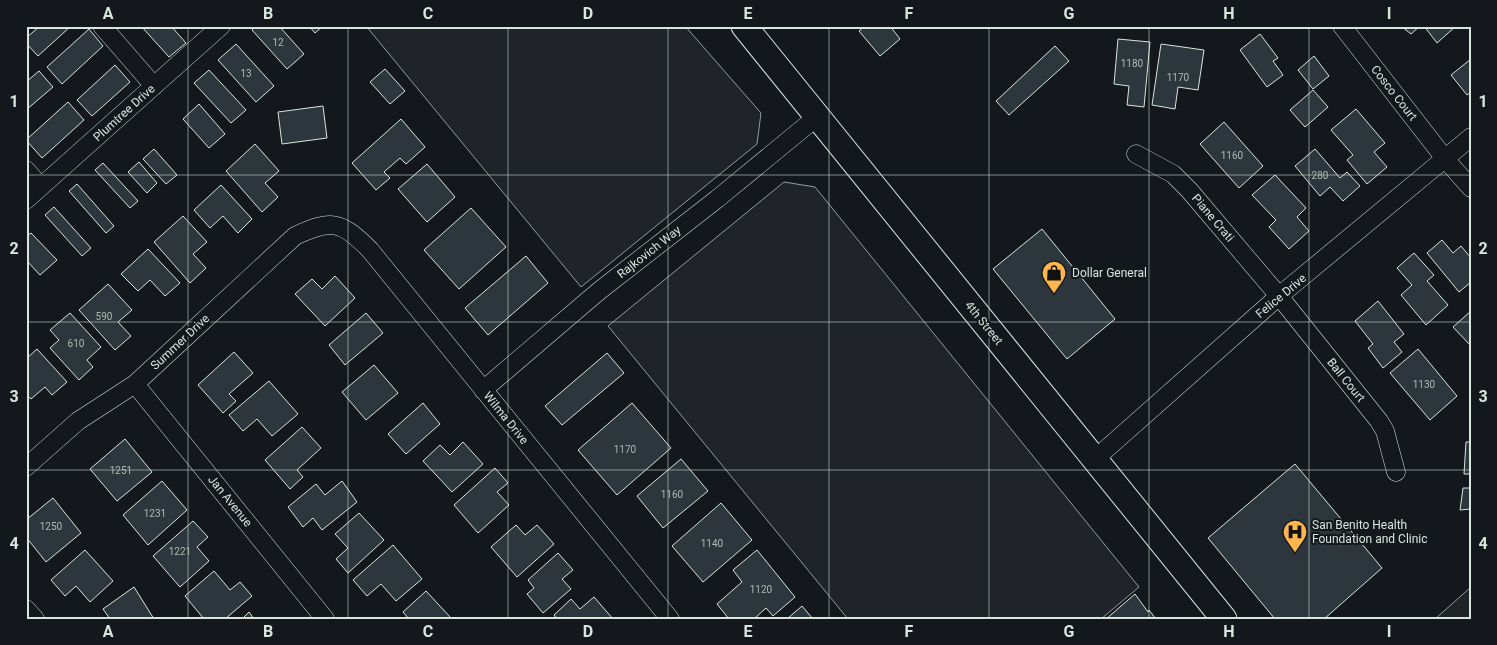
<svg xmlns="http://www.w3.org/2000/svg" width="1497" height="645" font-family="Roboto,sans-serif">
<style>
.green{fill:#202428;stroke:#939e99}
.building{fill:#2c363c;stroke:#d8e6dc}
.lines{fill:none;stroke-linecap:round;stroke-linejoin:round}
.minor-casing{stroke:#d8e6dc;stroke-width:19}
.secondary-casing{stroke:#d8e6dc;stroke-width:27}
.minor{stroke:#14181c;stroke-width:18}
.secondary{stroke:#14181c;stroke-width:25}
.grid{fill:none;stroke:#d8e6dc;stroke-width:1;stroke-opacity:0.55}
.labels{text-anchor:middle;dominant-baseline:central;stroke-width:4;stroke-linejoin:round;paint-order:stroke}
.number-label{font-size:10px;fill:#adbab4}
.street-label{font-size:12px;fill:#d8e6dc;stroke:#14181c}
.poi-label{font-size:12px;fill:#d8e6dc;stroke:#14181c;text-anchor:start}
.neatline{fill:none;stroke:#d8e6dc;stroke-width:2}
.grid-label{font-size:16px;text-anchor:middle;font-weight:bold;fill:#d8e6dc}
</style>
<rect width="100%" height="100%" fill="#14181c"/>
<path class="green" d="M366,26H685L761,113L757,144L581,287Z
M784,182L815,187L1139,587L1101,619H848L608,326Z
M1471,587V619H1435Z"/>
<path class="building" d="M40,26H71L38,56L26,43V38Z
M141,26H171L186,43L169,57Z
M256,26H279L304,54L287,69L252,30Z
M309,26H323L315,33Z
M865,26H890L900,39L880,56L859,31Z
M1401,26H1420L1411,34Z
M1424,26H1456L1437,43Z
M89,29L103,46L62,84L47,67Z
M1260,34L1278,58L1273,61L1283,75L1267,87L1240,50Z
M1118,39L1150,42L1144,107L1127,105L1129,86L1114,84Z
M236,44L274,86L256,102L218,60Z
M1161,44L1204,50L1198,90L1178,87L1175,109L1152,105Z
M1055,46L1069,61L1009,115L996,101Z
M1314,56L1329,76L1313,89L1298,70Z
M1471,59V92L1467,95L1451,75Z
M115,65L130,82L92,116L77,100Z
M385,69L405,91L390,104L370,82Z
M209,70L246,110L231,123L194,83Z
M39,71L53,87L26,110V82Z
M1313,90L1328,107L1305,127L1290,110Z
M68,102L84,120L42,158L26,140Z
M199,104L225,134L209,148L183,119Z
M323,106L327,138L282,144L278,112Z
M1356,109L1385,143L1374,152L1387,167L1367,184L1347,160L1353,155L1331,130Z
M401,119L425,147L406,164L400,158L384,172L390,178L376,190L352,163Z
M1224,122L1263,166L1239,188L1200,144Z
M255,144L279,171L265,183L278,197L262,212L226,171Z
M154,149L177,175L166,184L143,159Z
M1315,149L1340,178L1347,172L1360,186L1343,201L1330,187L1320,196L1295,166Z
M139,162L157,183L147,193L128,172Z
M103,163L138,201L130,208L95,170Z
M427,164L455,197L427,222L398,189Z
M1275,175L1306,208L1297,217L1309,231L1289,249L1269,227L1276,220L1252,195Z
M77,184L114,226L106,233L69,191Z
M221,185L252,219L238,233L223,216L210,228L194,210Z
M54,207L91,248L82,256L45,215Z
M471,208L506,247L459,289L424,250Z
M183,216L207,242L193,254L206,268L190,283L154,242Z
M1042,229L1115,319L1067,359L993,269Z
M31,233L57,260L40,275L26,260V237Z
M1442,240L1453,253L1461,246L1471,258V282L1459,292L1427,253Z
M148,249L180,283L165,296L150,280L138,291L121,274Z
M1414,253L1434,275L1427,281L1448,305L1426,325L1401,295L1412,285L1397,268Z
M526,256L548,283L488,335L465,308Z
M335,276L355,298L325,326L295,294L312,279L322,289Z
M108,284L132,310L118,322L131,336L115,350L79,310Z
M1378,301L1404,334L1394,342L1402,352L1383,368L1368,348L1373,344L1355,321Z
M1471,311V346L1453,327Z
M70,313L101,347L87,360L93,367L79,380L50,348L59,340L50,330Z
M366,313L383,333L345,365L329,345Z
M37,349L67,382L52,395L45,387L31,399L26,394V359Z
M1418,349L1457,396L1430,420L1390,373Z
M234,352L253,373L229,394L236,401L223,413L198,385Z
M607,353L624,373L562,425L545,406Z
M374,365L398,393L366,420L342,392Z
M269,381L298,414L272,436L257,419L243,431L229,415Z
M423,403L440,424L406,454L388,434Z
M632,403L671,448L617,495L578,450Z
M302,427L321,448L297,470L303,477L290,489L265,460Z
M125,439L152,472L117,501L90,469Z
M463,442L483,464L452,492L423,461L440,445L450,455Z
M1466,442H1471V474H1464Z
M681,459L708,491L663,528L637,496Z
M1295,464L1382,568L1324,619H1275L1208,538Z
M495,468L508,483L497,492L509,505L478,533L454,505Z
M162,481L187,510L148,545L123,515Z
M342,481L357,502L322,530L313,518L303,527L288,507L316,484L325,495Z
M1463,488H1471V509L1460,510Z
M53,498L81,533L46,562L26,537V520Z
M721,503L752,540L703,582L672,546Z
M359,513L384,540L348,573L336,559L348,548L335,534Z
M193,521L208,537L197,547L209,561L180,587L153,556Z
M516,525L525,535L537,525L554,544L517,577L491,547Z
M393,545L422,579L396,601L381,584L367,596L353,580Z
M85,550L113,581L90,602L76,586L65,596L51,580Z
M757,550L795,597L773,616L766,608L754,619H729L717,604L742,582L733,570Z
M558,553L573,570L562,579L571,589L543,613L527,594L534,588L528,580Z
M214,571L230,590L240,582L252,596L225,619H204L185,596Z
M134,587L154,619H110L103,609Z
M426,591L451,618L450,619H409L403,612Z
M1135,594L1148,612L1149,610L1156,619H1106Z
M594,597L613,619H557L554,615L571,599L580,609Z
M802,606L813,619H787Z
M249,612L254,619H242Z"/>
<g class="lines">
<defs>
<path id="minor" d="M102,26L154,86
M1342,26L1446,160L1471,188
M1136,154L1173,174L1189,190L1279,296L1379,421L1385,431L1396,472
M26,170L41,187
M26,200L221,26
M135,384L325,619
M483,390L599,291L717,199L818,116
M1095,459L1279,296L1471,137
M26,467L78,421L135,384L295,236C332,218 342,222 370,250L670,619
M26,609L35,619"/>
<path id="secondary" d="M744,26L1224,619"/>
</defs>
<use href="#minor" class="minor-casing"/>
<use href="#secondary" class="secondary-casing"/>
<use href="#minor" class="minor"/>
<use href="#secondary" class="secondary"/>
</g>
<path class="grid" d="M188,26V619M348,26V619M508,26V619M668,26V619M829,26V619M989,26V619M1149,26V619M1309,26V619M26,175H1471M26,322H1471M26,470H1471"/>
<defs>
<symbol id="shop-pin" viewBox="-11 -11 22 30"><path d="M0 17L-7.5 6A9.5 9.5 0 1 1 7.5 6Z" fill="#ffb74d" stroke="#14181c"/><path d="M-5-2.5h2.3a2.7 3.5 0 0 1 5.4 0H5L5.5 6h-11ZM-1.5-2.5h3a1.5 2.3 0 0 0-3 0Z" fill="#111"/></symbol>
<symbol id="hospital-pin" viewBox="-11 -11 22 30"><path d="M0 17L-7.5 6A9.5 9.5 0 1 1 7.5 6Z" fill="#ffb74d" stroke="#14181c"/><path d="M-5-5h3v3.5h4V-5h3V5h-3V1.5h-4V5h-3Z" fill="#111"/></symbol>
</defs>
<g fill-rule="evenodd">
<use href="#shop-pin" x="1040" y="259" width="28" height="38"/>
<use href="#hospital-pin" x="1281" y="518" width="28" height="38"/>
</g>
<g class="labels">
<g class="number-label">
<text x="278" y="42">12</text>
<text x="1132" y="63">1180</text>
<text x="246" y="73">13</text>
<text x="1178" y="77">1170</text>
<text x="1232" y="155">1160</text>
<text x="1320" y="175">280</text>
<text x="104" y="316">590</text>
<text x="76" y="343">610</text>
<text x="1424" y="384">1130</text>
<text x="625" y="449">1170</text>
<text x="121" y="470">1251</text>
<text x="672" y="494">1160</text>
<text x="155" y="513">1231</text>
<text x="51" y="526">1250</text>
<text x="712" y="543">1140</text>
<text x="180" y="551">1221</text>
<text x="761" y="589">1120</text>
</g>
<g class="street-label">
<text transform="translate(1394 93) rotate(52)">Cosco Court</text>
<text transform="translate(124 113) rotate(-42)">Plumtree Drive</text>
<text transform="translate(1213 218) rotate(50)">Piane Crati</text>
<text transform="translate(649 252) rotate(-38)">Rajkovich Way</text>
<text transform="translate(1281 296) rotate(-40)">Felice Drive</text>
<text transform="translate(984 323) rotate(51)">4th Street</text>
<text transform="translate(180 342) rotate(-43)">Summer Drive</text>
<text transform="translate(1346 380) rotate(51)">Ball Court</text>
<text transform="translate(506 418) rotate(51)">Wilma Drive</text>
<text transform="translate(230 501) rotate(51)">Jan Avenue</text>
</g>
<g class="poi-label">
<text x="1072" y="273">Dollar General</text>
<text x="1312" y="525">San Benito Health<tspan x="1312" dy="14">Foundation and Clinic</tspan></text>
</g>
</g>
<rect width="1497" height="645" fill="none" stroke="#14181c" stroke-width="55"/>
<rect x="28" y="28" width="1442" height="590" class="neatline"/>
<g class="grid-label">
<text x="108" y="19">A</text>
<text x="268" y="19">B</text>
<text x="428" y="19">C</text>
<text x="588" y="19">D</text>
<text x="748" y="19">E</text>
<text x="909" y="19">F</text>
<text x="1069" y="19">G</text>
<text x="1229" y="19">H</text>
<text x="1389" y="19">I</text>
<text x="14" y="107">1</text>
<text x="1483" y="107">1</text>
<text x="14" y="254">2</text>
<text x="1483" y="254">2</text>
<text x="14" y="402">3</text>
<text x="1483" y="402">3</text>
<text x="14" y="549">4</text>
<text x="1483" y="549">4</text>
<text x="108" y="637">A</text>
<text x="268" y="637">B</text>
<text x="428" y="637">C</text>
<text x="588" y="637">D</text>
<text x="748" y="637">E</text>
<text x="909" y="637">F</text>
<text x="1069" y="637">G</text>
<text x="1229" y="637">H</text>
<text x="1389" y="637">I</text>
</g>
</svg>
